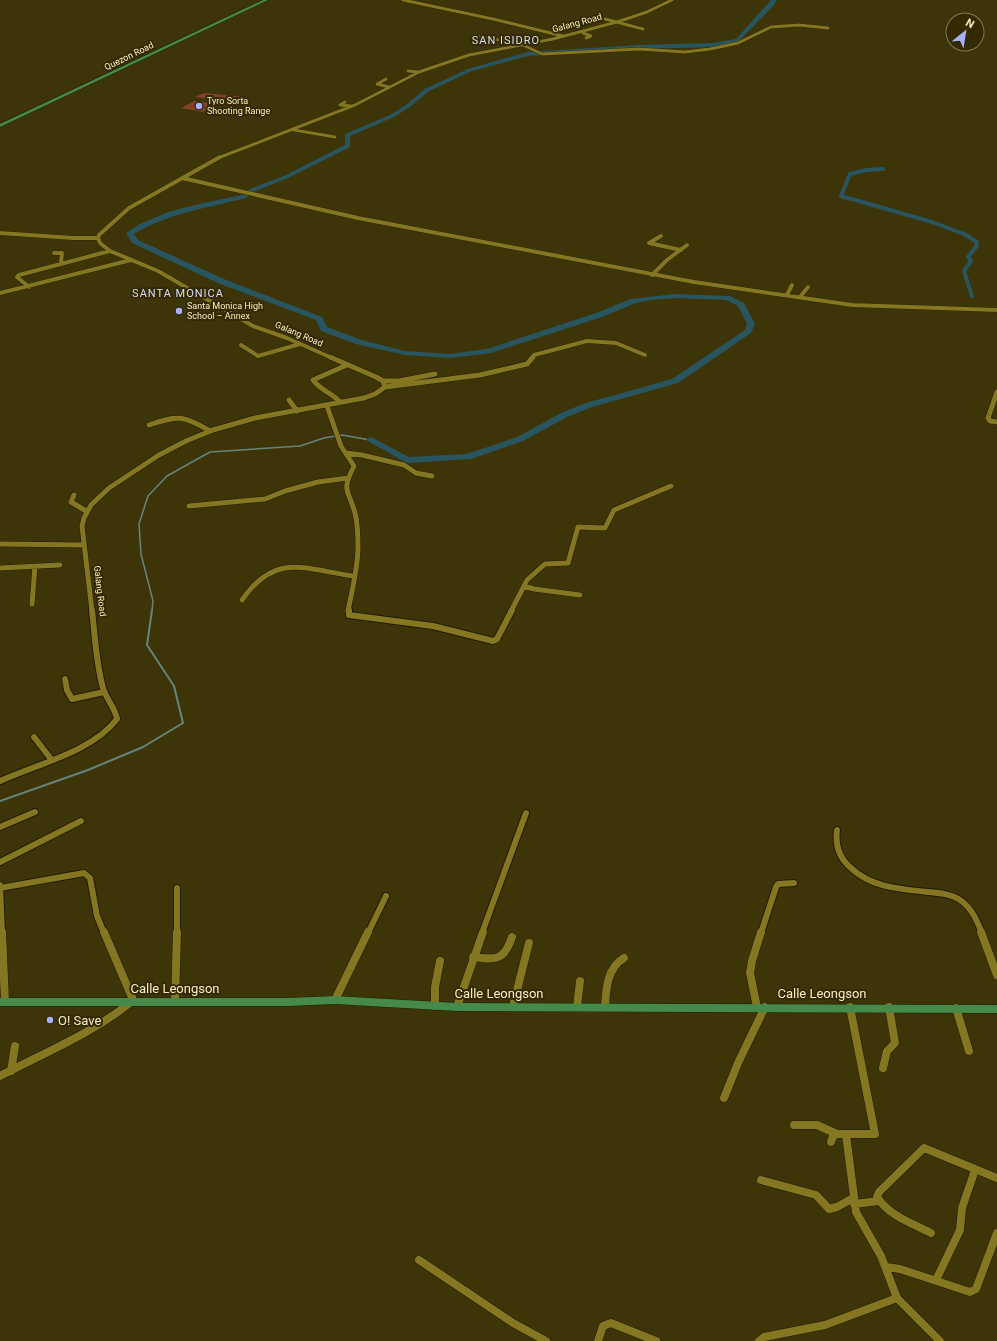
<svg xmlns="http://www.w3.org/2000/svg" width="997" height="1341" font-family="Roboto,sans-serif">
<style>
.green{fill:#83412c}
.lines{fill:none;stroke-linecap:round;stroke-linejoin:round}
.stream-far1{stroke:#66837f;stroke-width:1.5}
.stream{stroke:#66837f;stroke-width:2}
.canal{stroke:#295561;stroke-width:4}
.river{fill:#295561;fill-rule:evenodd}
.minor-far4-casing{stroke:#211c04;stroke-width:3.5}
.minor-far3-casing{stroke:#211c04;stroke-width:4.5}
.minor-far2-casing{stroke:#211c04;stroke-width:6}
.minor-far1-casing{stroke:#211c04;stroke-width:8}
.minor-casing{stroke:#211c04;stroke-width:9}
.major-casing{stroke:#211c04;stroke-width:1}
.minor-far4{stroke:#857622;stroke-width:3}
.minor-far3{stroke:#857622;stroke-width:4}
.minor-far2{stroke:#857622;stroke-width:5}
.minor-far1{stroke:#857622;stroke-width:6}
.minor{stroke:#857622;stroke-width:8}
.major{fill:#458a48;fill-rule:evenodd}
.poi-dot{fill:#a8b0fc;stroke:#332a00;stroke-width:1.5}
.labels{text-anchor:middle;dominant-baseline:central;stroke-width:4;stroke-linejoin:round;paint-order:stroke}
.far-street-label{font-size:9px;fill:#f4edc6;stroke:#332a00}
.far-poi-label{font-size:9px;fill:#f4edc6;stroke:#332a00;text-anchor:start}
.far-quarter-label{font-size:11px;letter-spacing:1px;fill:#d9ddfa;stroke:#332a00}
.near-street-label{font-size:13px;fill:#f4edc6;stroke:#332a00}
.near-poi-label{font-size:13px;fill:#f4edc6;stroke:#332a00;text-anchor:start}
</style>
<rect width="100%" height="100%" fill="#3d3508"/>
<path class="green" d="M204,93L244,97L235,103L195,97Z
M194,101H195L216,104L203,112L181,108Z"/>
<g class="lines">
<path class="stream-far1" d="M152,611L153,601L141,554L139,524L148,496L167,476L210,452L300,446L324,438L342,435L370,440"/>
<path class="stream" d="M0,801L88,770L143,747L183,723L174,686L147,645L152,610"/>
<path class="canal" d="M883,169L866,170L850,174L841,196L932,222L964,234L977,242L976,247L968,257L971,261L964,271L972,296"/>
<path class="river" d="M771,0H777L773,6L738,42L713,47L638,49L528,56L472,71L429,91L410,107L394,117L350,136V147L288,178L250,193L246,198C207,208 169,213 134,234L138,240L224,279L322,317L327,327L362,340L405,351L450,354L487,349L596,313L631,299L674,294L730,296L744,303L755,324L751,333L678,383L592,407L569,416L523,441L471,459L407,463L366,440L370,437L373,438L409,457L467,454L517,437L563,412L586,403L672,379L745,330L747,324L738,306L726,300L674,298L651,300L636,303L602,317L491,353L450,358L405,355L356,344L321,331L316,320L218,283L132,243L126,233L140,224L168,212L199,204L242,195L252,188L284,176L345,145V134L390,115L406,105L425,89L468,69L528,52L638,45L713,43L736,39Z"/>
<defs>
<path id="minor-far4" d="M403,0L493,19L563,36
M605,19L643,29
M583,33L591,36L586,38
M474,36L506,41
M523,45L542,54L639,49L685,52L710,49L738,43L771,27L799,25L828,28
M408,71L419,72
M386,79L377,84L389,87
M345,102L340,105L351,106
M294,130L335,137
M218,158L355,105L419,72L469,55L553,39L617,22L647,12L672,0"/>
<path id="minor-far3" d="M220,157L129,208L99,235L98,238L100,243L110,251L158,271L253,326L287,338L332,358
M182,178L358,218L694,282L852,305L997,310
M0,233L73,238H98
M661,236L649,243L681,250
M54,253H62L61,263
M652,275L667,260L687,245
M29,287L17,277L19,275L110,251
M0,293L131,260
M787,295L792,285
M800,297L808,287
M241,345L258,356L300,344
M532,358L534,355L587,341L616,343L645,355"/>
<path id="minor-far2" d="M383,381H399L435,374
M385,387L480,375L527,364L533,357
M997,392L988,418L990,421L997,422
M289,400L297,411
M340,402C332,393 320,390 313,380L347,365
M327,406L341,446L354,466C341,492 348,488 355,513C358,524 358,535 358,547C358,568 352,590 348,611
M149,425C178,415 183,415 210,431
M346,453L362,455L404,465L416,473L432,476
M74,495L71,502L86,511
M189,506L265,499L285,491L318,482L348,478
M0,544L84,545
M0,568L60,565
M524,586L527,580L545,564L568,563L578,527L605,528L614,510L671,486
M242,600C275,552 304,569 353,576
M32,604L35,566
M92,611L82,526L84,518L91,505L109,488L159,455L186,441L213,430L255,418L364,398L375,394L385,387L383,381L376,377L330,357
M511,611L524,586L534,589L580,595"/>
<path id="minor-far1" d="M349,610V615L433,626L493,641L497,639L512,610
M65,679L67,690L72,699L104,692
M34,737L51,759
M0,781C37,764 92,752 117,719C115,707 106,699 103,688C96,663 95,636 92,610
M0,827L35,812
M837,830C835,846 839,858 851,868C872,888 901,889 928,892C939,893 951,894 960,900C972,908 977,921 982,933
M0,862L81,821
M0,885L2,933
M0,888L84,873L90,878L97,916L104,933
M177,888V933
M368,933L386,896
M482,933L526,813
M761,933L776,887L778,884L794,883"/>
<path id="minor" d="M2,932L5,1002
M104,932L134,1002
M981,932L997,975
M473,957C496,960 504,961 512,937
M335,1000L368,932
M175,1002L177,932
M435,1006V987L440,961
M513,1006L529,943
M457,1007L483,932
M577,1007L580,981
M605,1007C606,989 607,968 624,958
M757,1007L750,973L752,961L761,932
M956,1008L969,1051
M883,1068L887,1051L895,1043L889,1007
M11,1071L15,1046
M0,1076C44,1053 93,1033 131,1002
M724,1098L738,1063L765,1007
M794,1125H817L837,1134
M846,1135L856,1212L881,1256L897,1298L940,1341
M831,1142L833,1136L837,1134H875L850,1007
M761,1180L816,1195L829,1209L837,1207L853,1198
M854,1204L879,1201
M931,1233C912,1223 889,1216 877,1197L879,1192L924,1148L997,1178
M419,1260L513,1323L546,1341
M886,1267L900,1269L970,1292L976,1289L997,1233
M936,1280L960,1230L962,1208L975,1170
M598,1341L603,1326L611,1323L656,1341
M759,1341L764,1337L825,1325L897,1298"/>
<path id="major" d="M263,0H268L0,127V124Z
M335,996L457,1003L997,1005V1013L457,1011L335,1004L288,1006H0V998H288Z"/>
</defs>
<use href="#minor-far4" class="minor-far4-casing"/>
<use href="#minor-far3" class="minor-far3-casing"/>
<use href="#minor-far2" class="minor-far2-casing"/>
<use href="#minor-far1" class="minor-far1-casing"/>
<use href="#minor" class="minor-casing"/>
<use href="#major" class="major-casing"/>
<use href="#minor-far4" class="minor-far4"/>
<use href="#minor-far3" class="minor-far3"/>
<use href="#minor-far2" class="minor-far2"/>
<use href="#minor-far1" class="minor-far1"/>
<use href="#minor" class="minor"/>
<use href="#major" class="major"/>
</g>
<g class="poi-dot">
<circle cx="199" cy="106" r="4"/>
<circle cx="179" cy="311" r="4"/>
<circle cx="50" cy="1020" r="4"/>
</g>
<g class="labels">
<g class="far-street-label">
<text transform="translate(577 23) rotate(-15)">Galang Road</text>
<text transform="translate(129 56) rotate(-26)">Quezon Road</text>
<text transform="translate(299 334) rotate(23)">Galang Road</text>
<text transform="translate(100 591) rotate(83)">Galang Road</text>
</g>
<g class="far-poi-label">
<text x="207" y="101">Tyro Sorta<tspan x="207" dy="10">Shooting Range</tspan></text>
<text x="187" y="306">Santa Monica High<tspan x="187" dy="10">School – Annex</tspan></text>
</g>
<g class="far-quarter-label">
<text x="506" y="40">SAN ISIDRO</text>
<text x="178" y="293">SANTA MONICA</text>
</g>
<g class="near-street-label">
<text x="175" y="988">Calle Leongson</text>
<text x="499" y="993">Calle Leongson</text>
<text x="822" y="993">Calle Leongson</text>
</g>
<g class="near-poi-label">
<text x="58" y="1020">O! Save</text>
</g>
</g>
<g transform="translate(965 32) rotate(30)"><circle r="19" fill="#332a00" stroke="#80784f"/>
<path d="M0-3L7 15L0 10L-7 15Z" fill="#a8b0fc"/>
<text y="-6" font-size="11" font-weight="bold" text-anchor="middle" fill="#f4edc6">N</text>
</g>
</svg>
